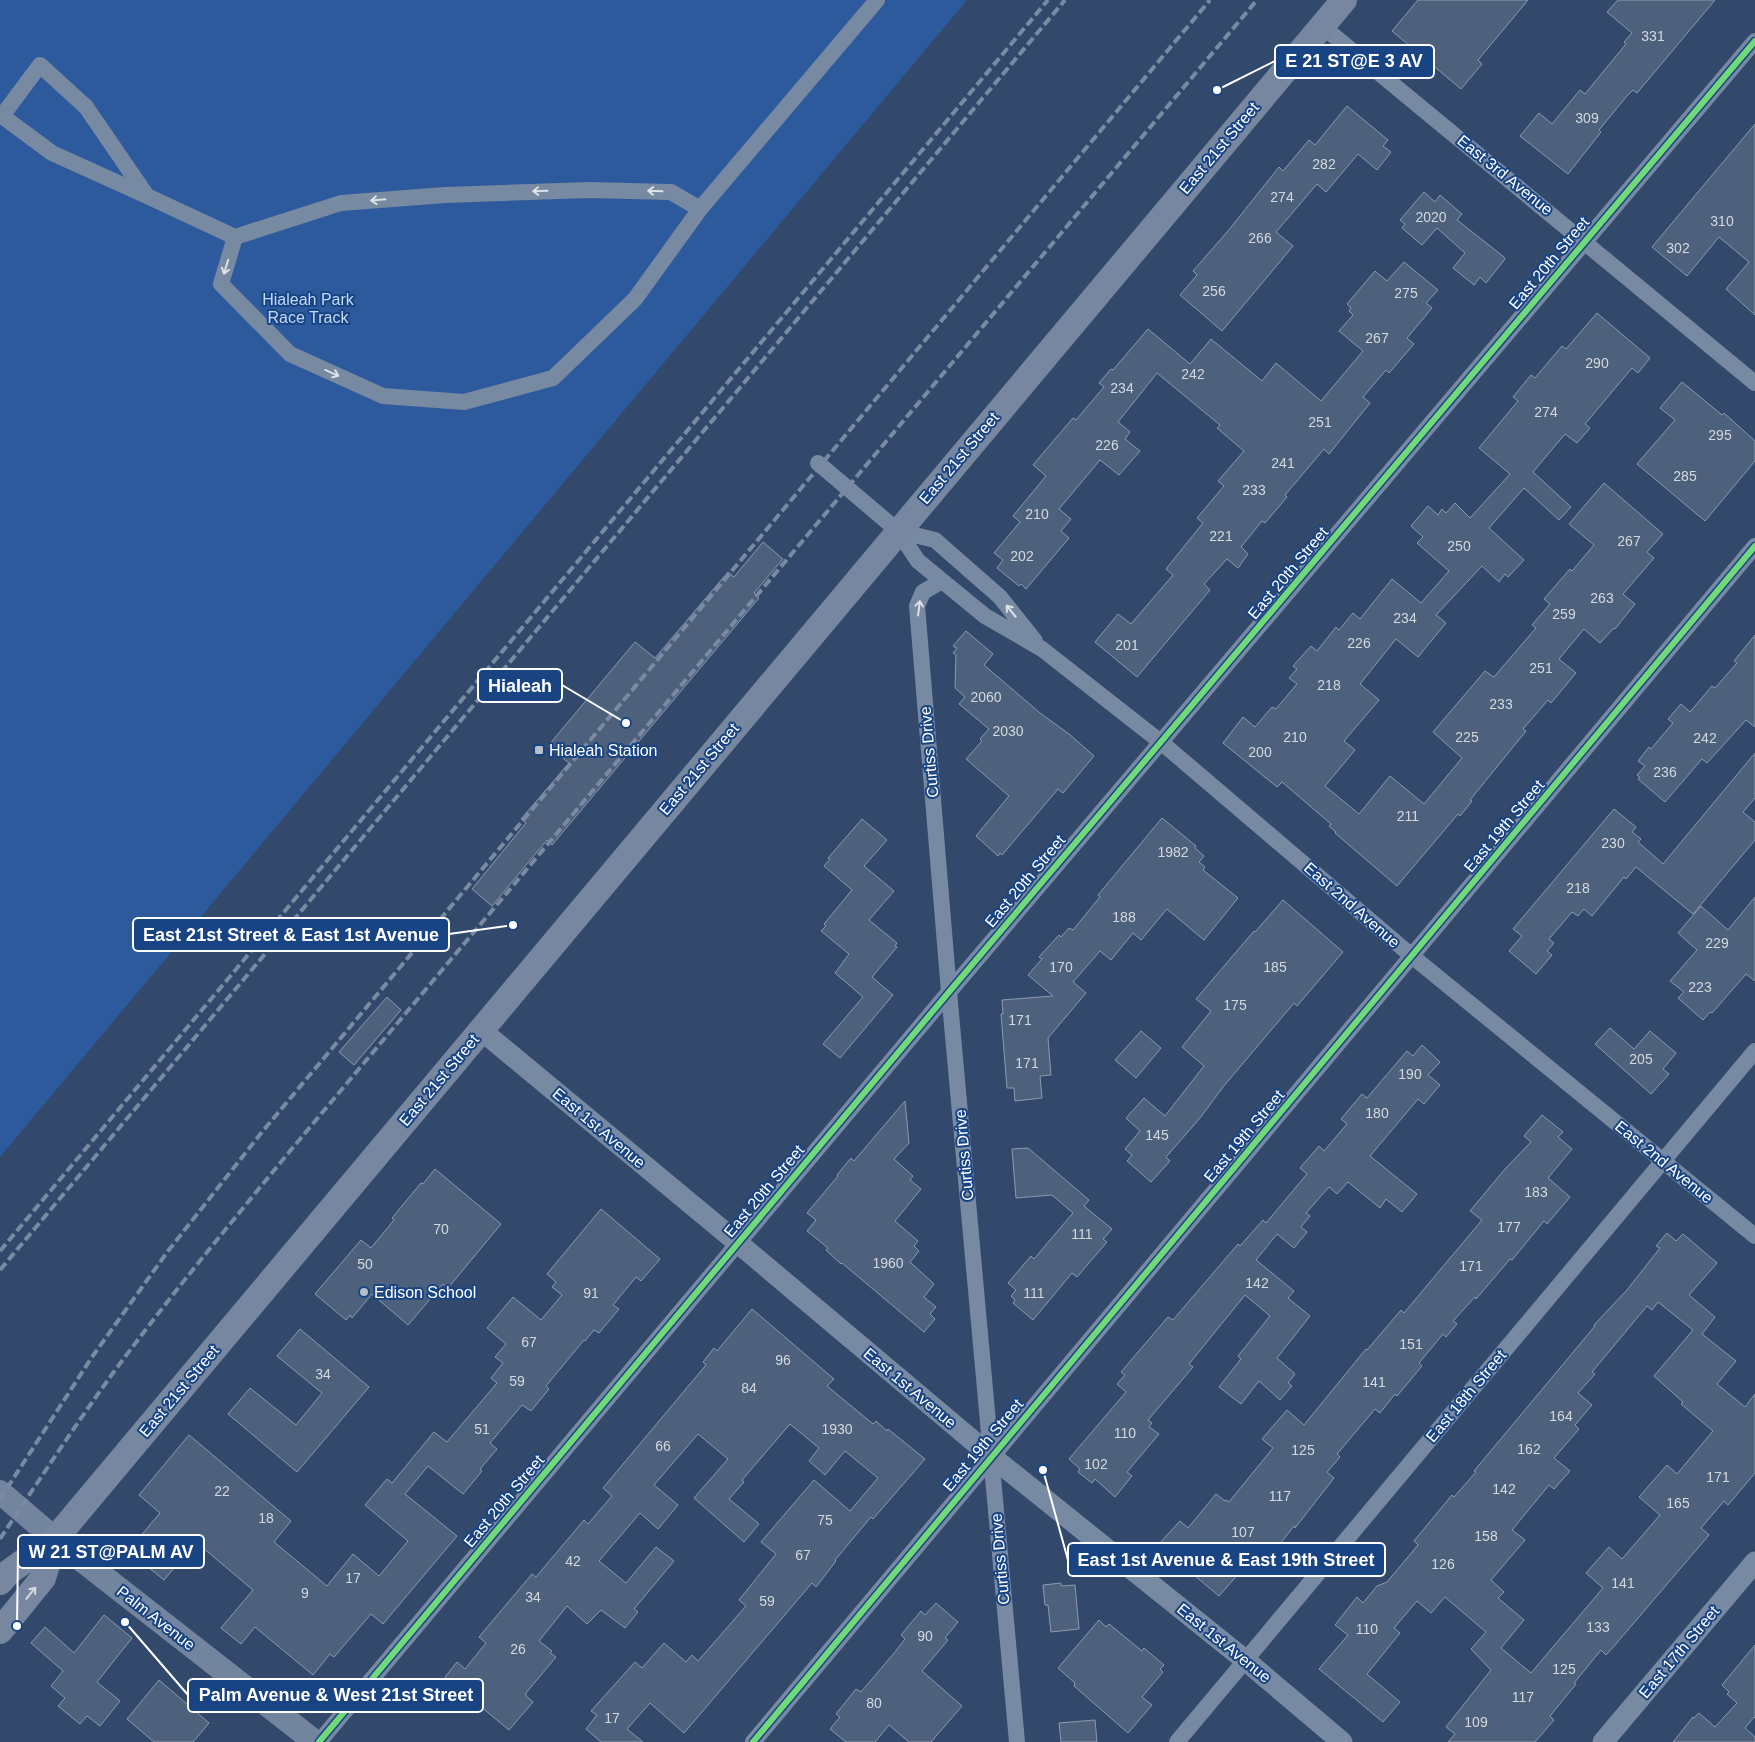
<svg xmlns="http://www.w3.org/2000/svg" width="1755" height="1742" font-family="Arial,sans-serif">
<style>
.green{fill:#2d5a9c}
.building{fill:#4e617c;stroke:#8c9ab0;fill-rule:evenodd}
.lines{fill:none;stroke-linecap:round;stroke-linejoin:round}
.minor{stroke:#7889a2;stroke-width:16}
.tertiary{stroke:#7889a2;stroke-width:21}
.secondary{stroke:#73849e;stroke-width:24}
.primary{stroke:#77879f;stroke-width:26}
.rail{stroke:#798aa2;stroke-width:4;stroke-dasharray:9 4;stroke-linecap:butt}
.cycleway-casing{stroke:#194484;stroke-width:9}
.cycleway{stroke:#71d979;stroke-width:6}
.oneway{stroke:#dde2e8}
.oneway2{stroke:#d6dbe2}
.poi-dot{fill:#b7bfcc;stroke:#194484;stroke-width:2}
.labels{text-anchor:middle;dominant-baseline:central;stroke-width:4;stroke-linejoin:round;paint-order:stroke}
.number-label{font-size:14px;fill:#d3d8de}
.street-label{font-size:16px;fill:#fff;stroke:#194484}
.park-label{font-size:16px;fill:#c4daf9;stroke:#194484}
.poi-label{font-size:16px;fill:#fff;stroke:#194484;text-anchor:start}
.leader{fill:none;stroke:#fff;stroke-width:2}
.callout-dot{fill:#fff;stroke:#194484;stroke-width:2}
.callout{fill:#194484;stroke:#fff;stroke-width:2}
.callout-label{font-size:18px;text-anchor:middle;font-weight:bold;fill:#fff}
</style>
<rect width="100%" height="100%" fill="#32496c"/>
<path class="green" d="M0,0H967L0,1157Z"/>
<path class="building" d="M1418,0H1528L1478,60L1482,64L1461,89L1392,31Z
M1618,0H1715L1637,93L1633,90L1626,97L1599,130L1601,132L1568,174L1520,136L1539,113L1552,124L1580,90L1585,94L1626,44L1624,42L1632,33L1607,12Z
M1347,106L1388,140L1383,146L1391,152L1377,170L1358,154L1326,192L1317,184L1276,232L1293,246L1222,331L1180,295L1197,275L1193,271L1228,231L1279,167L1283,171L1309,140L1315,145Z
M1755,124V315L1726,289L1749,262L1719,237L1687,276L1652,247Z
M1424,192L1435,202L1440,195L1462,214L1457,220L1504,257L1505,259L1486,283L1480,277L1474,285L1453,268L1465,253L1437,228L1422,245L1402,228L1405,224L1400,220Z
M1404,262L1438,290L1426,303L1432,308L1407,338L1414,344L1389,373L1386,370L1363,397L1370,403L1329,454L1324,449L1285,495L1287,497L1265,523L1262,521L1241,547L1248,554L1238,568L1227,559L1204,584L1210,590L1137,677L1095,642L1118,614L1131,624L1173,575L1166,569L1203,523L1197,518L1224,486L1218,481L1244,451L1217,428L1220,425L1157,373L1118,422L1130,432L1125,439L1140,451L1119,475L1100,460L1059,509L1071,519L1061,531L1069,538L1026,589L1021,584L1019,586L997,568L1003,560L994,553L1020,522L1013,516L1046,476L1033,465L1073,418L1076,420L1104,387L1099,383L1111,369L1113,370L1148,329L1190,364L1211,339L1262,381L1276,363L1321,401L1363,351L1339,331L1353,315L1349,311L1351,308L1347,304L1375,271L1387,281Z
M1597,313L1650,358L1638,373L1632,368L1585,424L1590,428L1577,443L1565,434L1533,472L1571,507L1559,520L1524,488L1489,528L1524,560L1508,577L1505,574L1499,582L1482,566L1436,615L1446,623L1418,657L1396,639L1360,684L1379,700L1344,741L1355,750L1325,786L1359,814L1390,776L1424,804L1462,758L1433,732L1485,671L1494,677L1536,628L1532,625L1550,604L1544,599L1570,569L1572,571L1594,545L1569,524L1604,483L1663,534L1647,552L1654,558L1623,594L1635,604L1615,629L1614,628L1600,643L1584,629L1559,659L1576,673L1551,703L1548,700L1523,729L1526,731L1470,800L1472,801L1460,816L1458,814L1397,886L1335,833L1336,832L1329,826L1331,824L1282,782L1277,787L1223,743L1243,717L1255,727L1272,707L1276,709L1297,684L1289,678L1297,669L1293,666L1311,646L1317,651L1336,627L1339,630L1353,613L1360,619L1392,579L1421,603L1449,571L1417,543L1423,537L1411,526L1428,506L1438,515L1442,509L1446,513L1455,503L1470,518L1510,474L1479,448L1518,401L1513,397L1531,375L1535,378L1562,346L1566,349Z
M1682,382L1722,415L1724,413L1755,441V461L1705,521L1637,464L1675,420L1660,408Z
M763,542L783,559L754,593L759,598L552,845L547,840L492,906L472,889L526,823L521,819L569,763L548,746L635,642L655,658L728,572L734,577Z
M966,631L993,654L984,665L1040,713L1069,734L1094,756L1063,793L1058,789L1002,855L1000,853L998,856L976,836L1009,796L966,759L982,741L980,739L989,729L959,704L965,697L955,688L956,655L953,653L957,648L953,646Z
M1755,635V727L1746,720L1707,763L1702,759L1665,802L1638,779L1640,777L1637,775L1645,766L1638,761L1649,747L1651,749L1673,723L1668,719L1681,704L1690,712L1712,686L1715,688L1737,663L1734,661Z
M1755,753V798L1743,812L1755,822V840L1693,914L1636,867L1626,879L1624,877L1592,916L1584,909L1578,916L1572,912L1549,939L1554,943L1547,951L1552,955L1536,974L1509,951L1522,936L1513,929L1614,809L1636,827L1632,832L1641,839L1638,842L1663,864Z
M1162,818L1196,846L1195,848L1204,856L1199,862L1205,867L1203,870L1238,898L1204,940L1167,909L1141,940L1133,933L1111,960L1100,951L1073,982L1086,993L1048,1038L1051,1075L1040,1076L1042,1098L1015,1101L1014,1088H1007L1001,1014H1003L1002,1000L1053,996L1028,975L1042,959L1039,957L1059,935L1061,937L1069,928L1073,930L1100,897L1098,895Z
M862,819L887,840L864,866L894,891L869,920L897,943L895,946L897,947L872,977L893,995L840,1058L823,1044L863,997L835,973L849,954L821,931L826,926L824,924L852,890L824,866L830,859L828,858Z
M1755,897V981L1746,974L1712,1013L1710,1012L1703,1020L1678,998L1684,992L1670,981L1697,950L1678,933L1701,906L1728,930Z
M1283,900L1343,952L1297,1006L1294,1003L1223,1087L1200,1118L1166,1157L1170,1161L1151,1182L1127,1161L1132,1155L1125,1149L1140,1131L1126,1118L1144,1098L1165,1116L1204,1066L1182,1047L1211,1011L1196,999L1254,931L1255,932Z
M387,997L401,1010L354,1065L339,1052Z
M1610,1028L1634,1049L1650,1031L1676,1053L1663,1069L1669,1074L1651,1094L1595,1044Z
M1141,1031L1161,1048L1136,1078L1115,1060Z
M1422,1045L1440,1062L1428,1075L1440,1085L1424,1104L1418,1099L1370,1156L1417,1194L1402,1212L1386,1199L1380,1208L1348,1182L1337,1194L1329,1187L1306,1213L1310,1216L1301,1227L1307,1232L1294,1248L1277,1234L1256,1260L1294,1291L1288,1298L1310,1316L1277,1358L1295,1374L1288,1383L1292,1386L1280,1400L1259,1381L1241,1404L1219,1387L1241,1359L1238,1356L1270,1316L1245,1295L1189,1364L1193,1367L1148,1420L1152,1423L1149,1427L1159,1434L1127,1472L1132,1476L1115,1497L1095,1479L1092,1483L1078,1472L1080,1469L1069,1459L1126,1392L1117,1384L1125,1375L1121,1372L1168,1317L1173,1320L1238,1244L1240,1246L1263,1220L1266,1223L1307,1174L1300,1168L1319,1146L1324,1151L1347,1124L1341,1119L1362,1094L1367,1098L1407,1051L1413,1056Z
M905,1101L909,1143L894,1159L913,1176L910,1180L921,1189L895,1221L918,1241L914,1246L919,1251L910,1262L934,1284L924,1297L936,1307L930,1314L935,1319L924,1332L842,1263L841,1264L826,1250L828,1248L807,1231L816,1220L807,1213L838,1176L837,1175L851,1158L854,1161Z
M1542,1115L1563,1132L1558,1137L1572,1149L1548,1178L1570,1197L1547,1224L1544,1221L1512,1260L1510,1259L1476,1299L1475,1297L1453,1321L1457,1324L1446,1337L1443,1334L1419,1363L1422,1366L1397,1396L1395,1394L1380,1413L1375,1409L1337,1454L1340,1457L1327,1472L1334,1478L1295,1528L1294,1526L1271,1555L1269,1553L1255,1569L1248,1563L1219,1596L1158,1545L1180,1521L1188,1528L1216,1494L1225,1501L1226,1500L1229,1502L1273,1448L1262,1439L1287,1410L1304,1425L1366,1349L1367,1350L1401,1310L1404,1313L1482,1220L1470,1211L1505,1169L1531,1142L1524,1136Z
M1028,1148L1089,1200L1084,1206L1112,1229L1103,1239L1107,1242L1077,1277L1072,1273L1033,1320L1013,1303L1015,1300L1011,1296L1016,1290L1008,1283L1031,1256L1034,1259L1073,1213L1052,1195L1016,1198L1012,1149Z
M435,1169L501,1224L448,1288L443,1284L408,1325L372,1294L352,1318L350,1315L346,1320L315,1294L361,1240L371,1248L394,1220L392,1218L421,1183L423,1184Z
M601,1209L660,1259L641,1281L636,1277L613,1305L619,1309L599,1333L594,1330L585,1341L584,1340L546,1386L549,1389L531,1411L522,1405L490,1443L497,1449L480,1469L482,1471L463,1494L428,1466L405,1494L457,1536L383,1624L371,1614L334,1657L330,1654L313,1675L255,1627L241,1644L221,1628L253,1590L196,1542L164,1580L128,1551L160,1513L139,1495L189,1435L291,1521L274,1542L327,1586L353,1554L379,1576L408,1541L365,1505L387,1479L392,1483L434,1432L447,1442L497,1383L491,1378L503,1363L495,1357L506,1344L487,1328L513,1297L541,1320L562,1295L552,1287L556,1282L547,1274Z
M1667,1233L1676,1241L1683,1234L1717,1263L1689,1295L1715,1317L1702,1334L1736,1361L1717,1384L1745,1407L1755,1394V1473L1728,1505L1724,1501L1701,1528L1709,1535L1615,1645L1606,1655L1601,1650L1574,1683L1576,1684L1550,1716L1554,1720L1535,1742H1448L1455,1734L1446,1727L1491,1670L1471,1649L1486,1632L1445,1597L1431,1613L1417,1601L1394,1628L1400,1633L1367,1674L1400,1702L1383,1722L1319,1669L1348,1635L1335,1625L1357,1597L1363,1603L1377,1586L1387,1582L1418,1545L1414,1541L1452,1495L1454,1497L1476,1472L1474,1471L1595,1326L1594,1325L1627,1290L1660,1248L1656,1246ZM1658,1302L1693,1330L1654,1376L1683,1402L1681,1404L1713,1431L1677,1474L1667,1465L1639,1497L1660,1515L1622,1559L1609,1547L1586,1573L1603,1588L1531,1673L1501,1648L1524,1620L1498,1598L1504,1592L1491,1580L1525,1540L1512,1530L1549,1485L1554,1489L1570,1471L1554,1458L1579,1429L1575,1425L1592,1405L1578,1393L1595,1374L1592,1372L1647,1306L1652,1310Z
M752,1309L834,1379L827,1386L873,1424L876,1421L887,1431L888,1429L925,1459L873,1519L871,1517L835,1560L836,1561L816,1587L812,1583L684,1733L650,1703L627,1729L643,1742H601L586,1729L597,1715L591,1711L635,1662L642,1668L664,1643L686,1662L692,1655L698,1661L746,1606L739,1600L776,1554L761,1542L814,1480L850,1511L878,1478L845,1451L825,1475L809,1461L819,1448L790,1424L742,1480L744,1482L729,1499L759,1524L744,1542L694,1498L728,1459L698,1434L654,1485L678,1505L658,1529L640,1513L599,1561L626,1583L656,1547L674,1561L634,1609L638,1612L625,1628L601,1610L587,1624L567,1606L539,1641L552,1651L550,1653L556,1657L526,1693V1696L533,1702L509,1730L445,1677L457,1662L465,1669L486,1643L479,1637L532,1574L536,1577L584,1520L588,1524L612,1496L603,1488L706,1365L703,1362L714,1348L717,1351Z
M300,1329L369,1387L297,1472L228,1414L250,1388L296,1425L322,1393L277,1356Z
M1061,1583V1586L1075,1585L1079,1629L1051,1632L1048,1605H1045L1043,1585Z
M936,1603L958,1622L945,1638L948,1640L922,1671L962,1706L931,1742H909L889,1725L875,1742H846L830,1729L840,1717L836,1714L856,1689L861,1692L895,1652L905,1639L901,1635L921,1611L925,1615Z
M104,1615L132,1638L97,1682L120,1701L100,1726L87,1716L80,1724L58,1706L65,1698L51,1686L63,1671L31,1643L45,1627L74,1653Z
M1099,1620L1106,1627L1109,1624L1142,1651L1144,1648L1164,1665L1160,1669L1163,1672L1142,1697L1152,1705L1128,1733L1074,1686L1075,1683L1058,1668Z
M1755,1645V1718L1754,1717L1745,1728L1755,1737V1742H1673L1693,1717L1694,1718L1699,1713L1715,1727L1737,1703L1727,1694L1729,1692L1722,1685Z
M159,1680L209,1723L193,1742H154L127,1719Z
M1095,1720L1097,1742H1061L1059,1723Z"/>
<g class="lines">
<path class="minor" d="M1322,26L1755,383
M147,196L52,153L2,116L40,65L86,107L147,196L235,237
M700,209L671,192L589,190L445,195L341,203L235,237L221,284L290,354L383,396L464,402L553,378L635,299L700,209L877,0
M818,463L898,531L918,561L985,616L1042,649L1162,743L1413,957L1755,1236
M898,531L935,540L1000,597L1035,641
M942,581L923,592L917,606L949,992L1017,1742
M319,1742L949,992L1755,41
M753,1742C1086,1343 1422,946 1755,546
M1177,1742L1755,1051"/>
<path class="tertiary" d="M481,1030L738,1243L991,1456L1245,1660L1342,1742
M1603,1742L1755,1562"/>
<path class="secondary" d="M0,1492L55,1539L315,1742"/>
<path class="primary" d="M0,1582L9,1572L55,1539L1344,0
M0,1631L43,1578L55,1539"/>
<path class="rail" d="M0,1251L1048,0
M0,1270L1065,0
M0,1499L92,1357L168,1251L262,1132L1210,0
M0,1539C37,1483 74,1427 113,1373C169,1297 230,1224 290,1151L1257,0"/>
<defs>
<path id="cycleway" d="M319,1742L949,992L1755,41
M753,1742C1086,1343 1422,946 1755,546"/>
</defs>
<use href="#cycleway" class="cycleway-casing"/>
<use href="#cycleway" class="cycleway"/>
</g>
<defs><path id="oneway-shaft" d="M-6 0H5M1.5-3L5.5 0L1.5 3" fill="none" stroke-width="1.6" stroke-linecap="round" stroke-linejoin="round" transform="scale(1.25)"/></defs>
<g class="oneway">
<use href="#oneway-shaft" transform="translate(540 191) rotate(178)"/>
<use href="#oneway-shaft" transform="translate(655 191) rotate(-178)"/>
<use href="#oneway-shaft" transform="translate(378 200) rotate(175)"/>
<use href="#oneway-shaft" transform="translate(226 267) rotate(107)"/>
<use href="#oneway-shaft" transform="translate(332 373) rotate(24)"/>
<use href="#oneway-shaft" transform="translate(919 608) rotate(-83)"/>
<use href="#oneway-shaft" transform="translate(1011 611) rotate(-129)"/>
</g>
<use class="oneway2" href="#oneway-shaft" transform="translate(31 1593) rotate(-51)"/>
<g class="poi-dot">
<rect x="534" y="745" width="10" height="10" rx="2.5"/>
<circle cx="364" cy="1292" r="5"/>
</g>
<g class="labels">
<g class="number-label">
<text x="1653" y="36">331</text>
<text x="1587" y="118">309</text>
<text x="1324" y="164">282</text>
<text x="1282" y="197">274</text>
<text x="1431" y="217">2020</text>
<text x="1722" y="221">310</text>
<text x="1260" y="238">266</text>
<text x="1678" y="248">302</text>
<text x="1214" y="291">256</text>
<text x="1406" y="293">275</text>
<text x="1377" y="338">267</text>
<text x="1597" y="363">290</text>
<text x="1193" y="374">242</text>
<text x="1122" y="388">234</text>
<text x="1546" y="412">274</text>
<text x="1320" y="422">251</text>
<text x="1720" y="435">295</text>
<text x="1107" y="445">226</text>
<text x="1283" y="463">241</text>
<text x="1685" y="476">285</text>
<text x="1254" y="490">233</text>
<text x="1037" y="514">210</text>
<text x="1221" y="536">221</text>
<text x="1629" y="541">267</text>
<text x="1459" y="546">250</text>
<text x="1022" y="556">202</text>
<text x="1602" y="598">263</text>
<text x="1564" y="614">259</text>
<text x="1405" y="618">234</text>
<text x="1359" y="643">226</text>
<text x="1127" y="645">201</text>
<text x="1541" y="668">251</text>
<text x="1329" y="685">218</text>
<text x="986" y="697">2060</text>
<text x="1501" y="704">233</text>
<text x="1008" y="731">2030</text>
<text x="1295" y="737">210</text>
<text x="1467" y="737">225</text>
<text x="1705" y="738">242</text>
<text x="1260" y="752">200</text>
<text x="1665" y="772">236</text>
<text x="1408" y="816">211</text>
<text x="1613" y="843">230</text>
<text x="1173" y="852">1982</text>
<text x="1578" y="888">218</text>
<text x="1124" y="917">188</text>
<text x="1717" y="943">229</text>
<text x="1061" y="967">170</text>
<text x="1275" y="967">185</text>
<text x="1700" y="987">223</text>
<text x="1235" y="1005">175</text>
<text x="1020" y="1020">171</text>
<text x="1641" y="1059">205</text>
<text x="1027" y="1063">171</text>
<text x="1410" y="1074">190</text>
<text x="1377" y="1113">180</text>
<text x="1157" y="1135">145</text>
<text x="1536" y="1192">183</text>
<text x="1509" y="1227">177</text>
<text x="441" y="1229">70</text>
<text x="1082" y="1234">111</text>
<text x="888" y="1263">1960</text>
<text x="365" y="1264">50</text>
<text x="1471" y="1266">171</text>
<text x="1257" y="1283">142</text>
<text x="591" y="1293">91</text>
<text x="1034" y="1293">111</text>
<text x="529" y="1342">67</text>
<text x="1411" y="1344">151</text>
<text x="783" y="1360">96</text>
<text x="323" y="1374">34</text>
<text x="517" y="1381">59</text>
<text x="1374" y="1382">141</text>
<text x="749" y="1388">84</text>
<text x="1561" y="1416">164</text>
<text x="482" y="1429">51</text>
<text x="837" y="1429">1930</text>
<text x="1125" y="1433">110</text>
<text x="663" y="1446">66</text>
<text x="1529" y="1449">162</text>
<text x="1303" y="1450">125</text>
<text x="1096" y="1464">102</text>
<text x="1718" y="1477">171</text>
<text x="1504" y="1489">142</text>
<text x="222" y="1491">22</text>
<text x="1280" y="1496">117</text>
<text x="1678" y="1503">165</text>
<text x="266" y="1518">18</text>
<text x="825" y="1520">75</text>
<text x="1243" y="1532">107</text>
<text x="1486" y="1536">158</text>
<text x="803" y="1555">67</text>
<text x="573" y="1561">42</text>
<text x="1443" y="1564">126</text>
<text x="353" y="1578">17</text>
<text x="1623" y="1583">141</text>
<text x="305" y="1593">9</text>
<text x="533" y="1597">34</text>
<text x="767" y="1601">59</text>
<text x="1598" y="1627">133</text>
<text x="1367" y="1629">110</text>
<text x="925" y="1636">90</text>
<text x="518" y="1649">26</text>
<text x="1564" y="1669">125</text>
<text x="1523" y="1697">117</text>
<text x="874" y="1703">80</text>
<text x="612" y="1718">17</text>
<text x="1476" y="1722">109</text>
</g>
<g class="street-label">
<text transform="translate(1219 148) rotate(-50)">East 21st Street</text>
<text transform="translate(1505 175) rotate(39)">East 3rd Avenue</text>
<text transform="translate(1549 263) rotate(-50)">East 20th Street</text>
<text transform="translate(959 458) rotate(-50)">East 21st Street</text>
<text transform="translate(1288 573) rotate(-50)">East 20th Street</text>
<text transform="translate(929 752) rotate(-95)">Curtiss Drive</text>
<text transform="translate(699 769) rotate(-50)">East 21st Street</text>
<text transform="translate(1504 826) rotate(-50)">East 19th Street</text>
<text transform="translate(1025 881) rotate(-50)">East 20th Street</text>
<text transform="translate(1352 905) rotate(41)">East 2nd Avenue</text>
<text transform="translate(439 1080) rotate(-50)">East 21st Street</text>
<text transform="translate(599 1128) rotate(40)">East 1st Avenue</text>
<text transform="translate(1244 1136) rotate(-50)">East 19th Street</text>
<text transform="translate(964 1155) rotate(-95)">Curtiss Drive</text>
<text transform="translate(1664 1162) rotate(39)">East 2nd Avenue</text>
<text transform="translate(764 1191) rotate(-50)">East 20th Street</text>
<text transform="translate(910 1388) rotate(40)">East 1st Avenue</text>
<text transform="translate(179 1391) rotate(-50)">East 21st Street</text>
<text transform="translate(1466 1396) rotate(-50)">East 18th Street</text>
<text transform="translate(983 1445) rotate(-50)">East 19th Street</text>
<text transform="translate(504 1501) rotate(-50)">East 20th Street</text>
<text transform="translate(1000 1559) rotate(-95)">Curtiss Drive</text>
<text transform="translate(156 1618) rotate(38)">Palm Avenue</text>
<text transform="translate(1224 1643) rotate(39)">East 1st Avenue</text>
<text transform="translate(1679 1652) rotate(-50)">East 17th Street</text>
</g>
<g class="park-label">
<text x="308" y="299">Hialeah Park<tspan x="308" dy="18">Race Track</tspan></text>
</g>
<g class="poi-label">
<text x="549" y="750">Hialeah Station</text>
<text x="374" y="1292">Edison School</text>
</g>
</g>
<path class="leader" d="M1217 90L1275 61M626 723L562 685M513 925L449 934M17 1626L18 1552M1043 1470L1068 1560M125 1622L188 1695"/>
<g class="callout-dot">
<circle cx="1217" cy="90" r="5"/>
<circle cx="626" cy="723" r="5"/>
<circle cx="513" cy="925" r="5"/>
<circle cx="17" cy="1626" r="5"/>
<circle cx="1043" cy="1470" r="5"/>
<circle cx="125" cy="1622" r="5"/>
</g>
<g class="callout">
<rect x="1275" y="45" width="159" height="33" rx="5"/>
<rect x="478" y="669" width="84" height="33" rx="5"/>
<rect x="133" y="918" width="316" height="33" rx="5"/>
<rect x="18" y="1535" width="186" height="33" rx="5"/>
<rect x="1068" y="1543" width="317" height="33" rx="5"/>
<rect x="188" y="1679" width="295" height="33" rx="5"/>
</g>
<g class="callout-label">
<text x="1354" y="67">E 21 ST@E 3 AV</text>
<text x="520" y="692">Hialeah</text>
<text x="291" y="941">East 21st Street &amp; East 1st Avenue</text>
<text x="111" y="1558">W 21 ST@PALM AV</text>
<text x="1226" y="1566">East 1st Avenue &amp; East 19th Street</text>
<text x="336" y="1701">Palm Avenue &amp; West 21st Street</text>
</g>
</svg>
